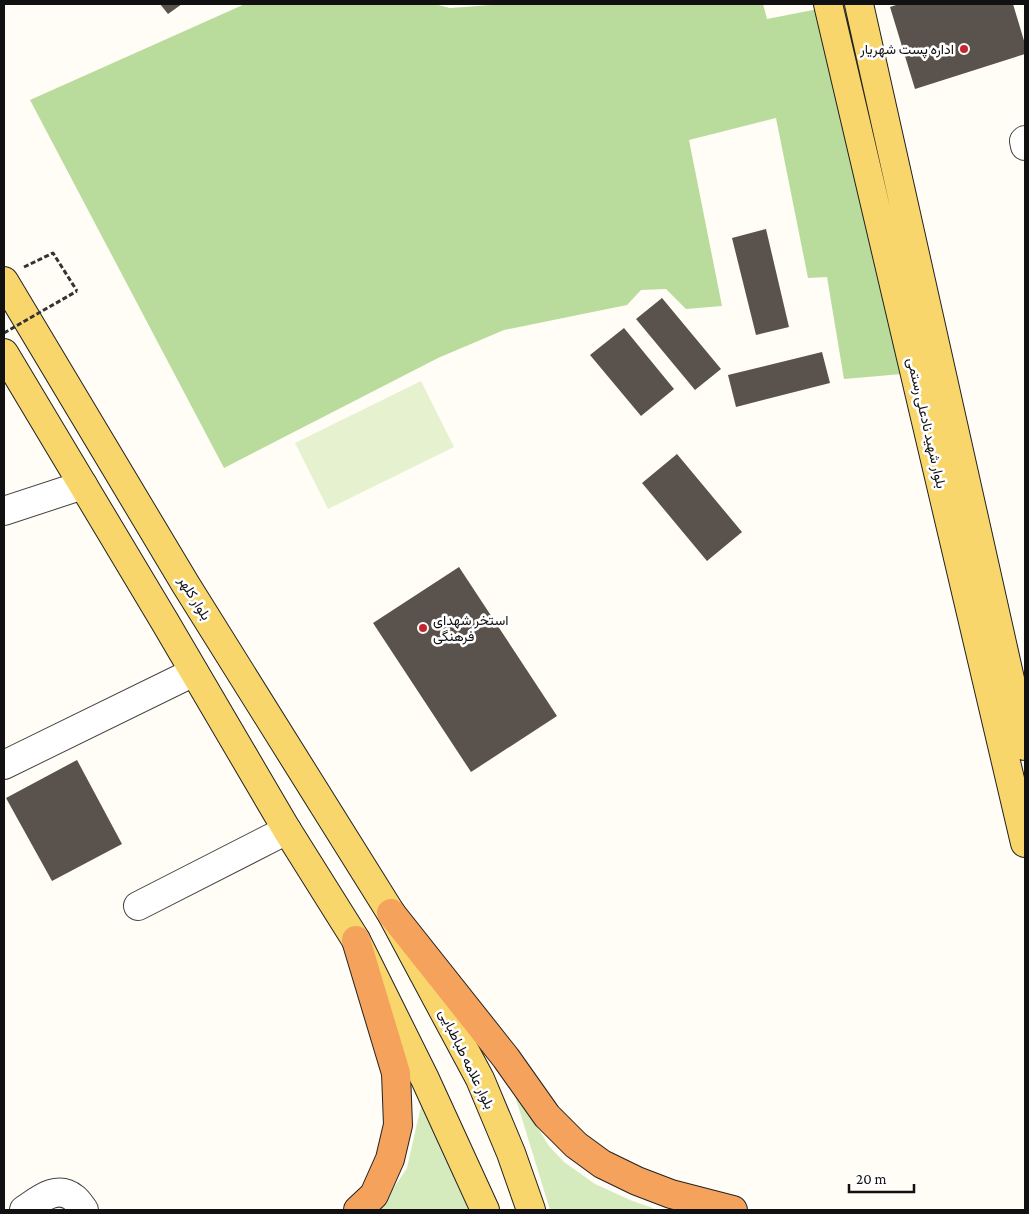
<svg xmlns="http://www.w3.org/2000/svg" width="1029" height="1214" font-family="'Crimson Pro',Vazirmatn,serif">
<style>
.green{fill:#d5ebbd}
.forest{fill:#b9dc9c}
.pitch{fill:#e6f2cf}
.building{fill:#5a524d}
.lines{fill:none;stroke-linecap:round;stroke-linejoin:round}
.minor-casing{stroke:#444;stroke-width:30}
.major-casing{stroke:#222;stroke-width:30}
.highway-casing{stroke:#222;stroke-width:30}
.path{stroke:#333;stroke-width:3;stroke-dasharray:5 2.5;stroke-linecap:butt}
.minor{stroke:#fff;stroke-width:28}
.major{stroke:#f9d66b;stroke-width:28}
.highway{stroke:#f5a25d;stroke-width:28}
.path-bridge{stroke:#333;stroke-width:3;stroke-dasharray:5 2.5;stroke-linecap:butt}
.poi-dot{fill:#c4262e;stroke:#fff;stroke-width:2}
.labels{text-anchor:middle;dominant-baseline:central;stroke-width:5;stroke-linejoin:round;paint-order:stroke}
.poi-label{font-size:14px;fill:#111;stroke:#fff;text-anchor:end}
.street-label{font-size:14px;fill:#111;stroke:#fff}
</style>
<rect width="100%" height="100%" fill="#fffdf5"/>
<path class="green" d="M512,1086L549,1146L564,1162L595,1184L630,1200L658,1210H550Z
M423,1097L470,1210H379L407,1168Z"/>
<path class="forest" d="M245,4H434L450,8L505,4H763L767,19L818,9L902,374L844,379L827,277L808,278L776,118L689,140L722,306L686,309L666,289L641,290L627,305L504,330L438,358L224,468L30,100Z"/>
<path class="pitch" d="M421,381L454,447L328,509L295,443Z"/>
<path class="building" d="M160,4H182L168,14Z
M899,4H1013L1025,44V54L915,89L890,7Z
M766,229L789,327L756,335L732,238Z
M662,298L721,369L695,390L636,319Z
M624,328L674,389L641,416L590,355Z
M822,352L830,383L736,407L728,375Z
M677,454L742,532L707,561L642,483Z
M459,567L557,716L471,772L373,623Z
M77,760L122,844L52,881L6,798Z"/>
<g class="lines">
<defs>
<path id="minor" d="M1025,140L1024,141L1025,146
M4,511L83,485
M4,765L194,672
M138,906L287,830
M24,1210C39,1200 57,1184 74,1198C78,1201 81,1206 84,1210"/>
<path id="major" d="M828,4L1025,843
M859,4L1025,746
M4,281L186,585L391,913L480,1079L511,1153L531,1210
M4,353L165,622L287,830L356,940L425,1079L485,1210"/>
<path id="highway" d="M391,913L506,1058L547,1116L576,1145L602,1164L637,1181L671,1194L733,1210
M356,940L396,1073L398,1125L390,1159L374,1195L358,1210"/>
</defs>
<use href="#minor" class="minor-casing"/>
<use href="#major" class="major-casing"/>
<use href="#highway" class="highway-casing"/>
<path class="path" d="M24,267L53,253L77,291"/>
<use href="#minor" class="minor"/>
<use href="#major" class="major"/>
<use href="#highway" class="highway"/>
<path class="path-bridge" d="M4,333L77,291"/>
</g>
<g class="poi-dot">
<circle cx="964" cy="49" r="5"/>
<circle cx="423" cy="628" r="5"/>
</g>
<g class="labels">
<g class="poi-label">
<text x="954" y="49">اداره پست شهریار</text>
<text x="433" y="620" text-anchor="start">استخر شهدای<tspan x="433" dy="16">فرهنگی</tspan></text>
</g>
<g class="street-label">
<text transform="translate(927 423) rotate(77)">بلوار شهید نادعلی رستمی</text>
<text transform="translate(195 598) rotate(58)">بلوار کلهر</text>
<text transform="translate(467 1059) rotate(64)">بلوار علامه طباطبایی</text>
</g>
</g>
<rect width="1029" height="1214" fill="none" stroke="#111111" stroke-width="10"/>
<path d="M849 1184v8h65v-8" fill="none" stroke="#111111" stroke-width="2.5"/>
<text x="856" y="1184" font-size="15" fill="#111111" stroke="#ffffff" stroke-width="4" paint-order="stroke">20 m</text>
</svg>
